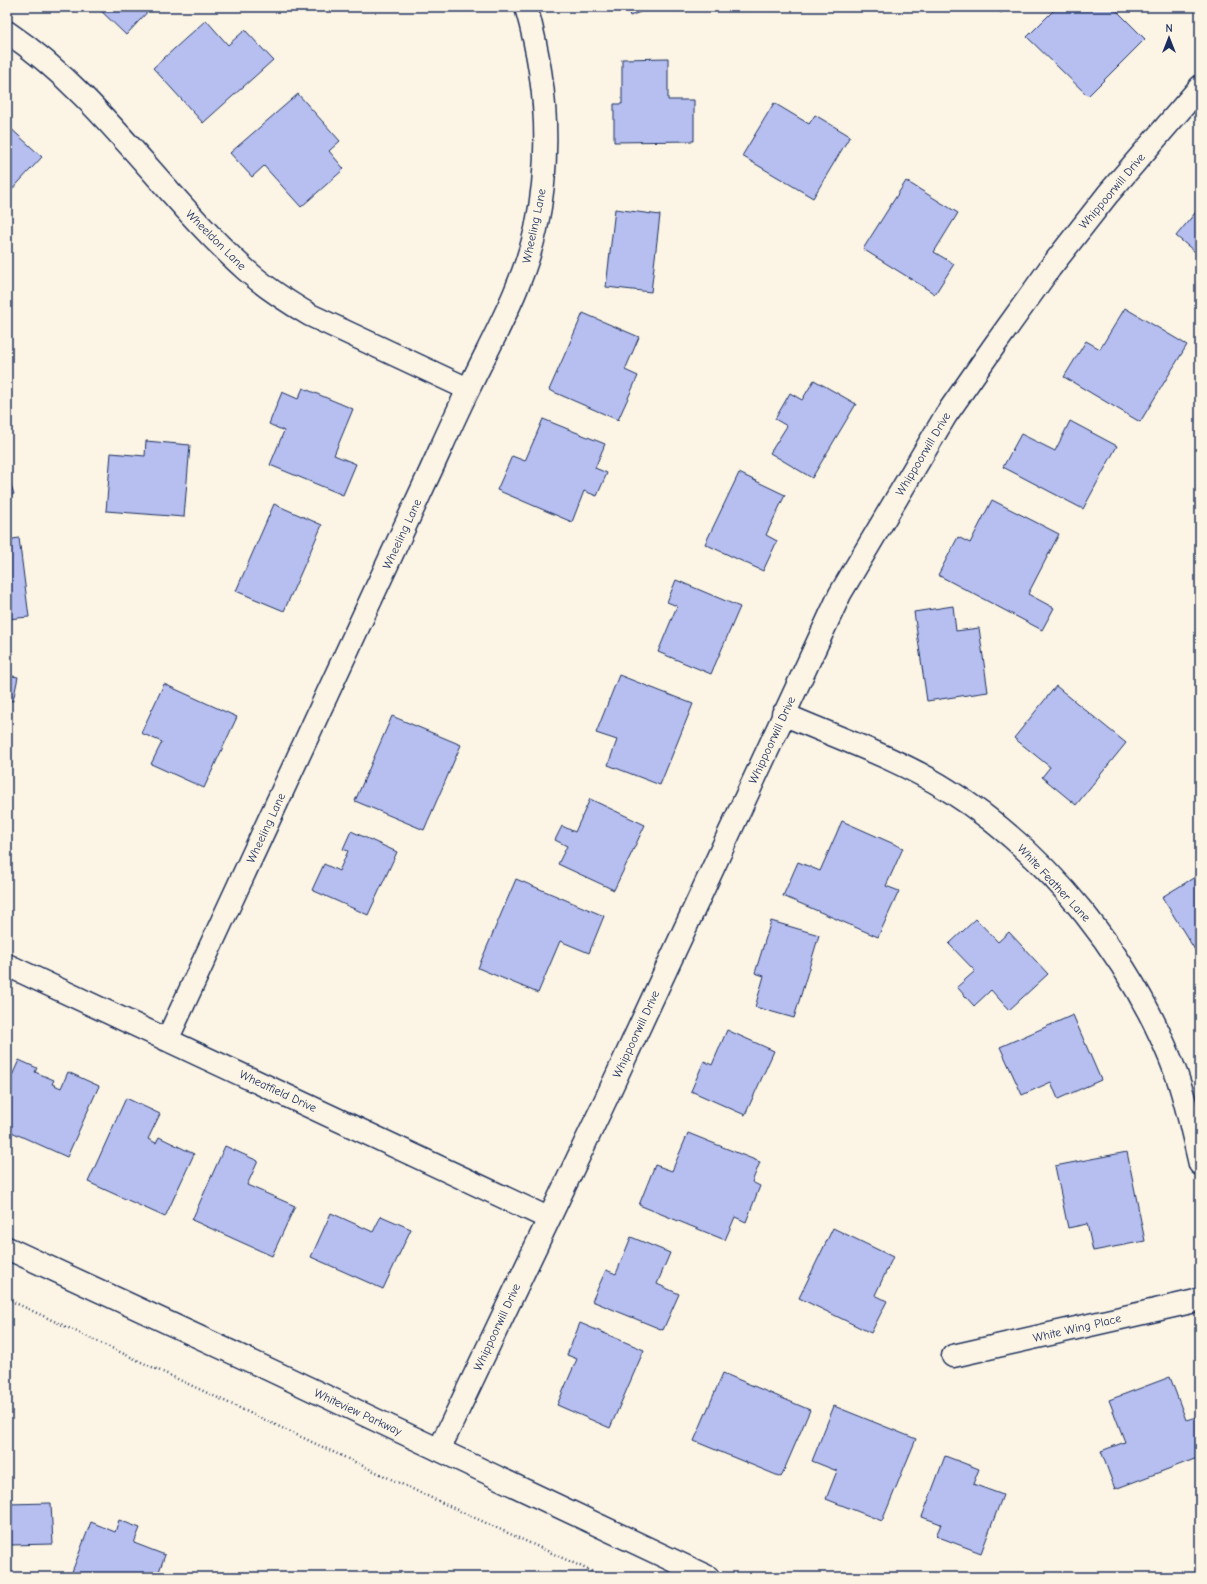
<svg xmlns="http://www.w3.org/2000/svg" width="1207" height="1584" font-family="'Comic Neue',sans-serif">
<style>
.building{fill:#b6bff0;stroke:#1b2f5e}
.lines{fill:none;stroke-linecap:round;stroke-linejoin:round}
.minor-casing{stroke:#1b2f5e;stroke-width:25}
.path{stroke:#1b2f5e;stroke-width:2.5;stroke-dasharray:1 3;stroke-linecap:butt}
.minor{stroke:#fcf5e5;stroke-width:22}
.labels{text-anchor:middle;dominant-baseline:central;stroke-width:3.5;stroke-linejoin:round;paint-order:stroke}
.street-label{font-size:12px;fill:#1b2f5e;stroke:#fcf5e5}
</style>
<rect width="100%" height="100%" fill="#fcf5e5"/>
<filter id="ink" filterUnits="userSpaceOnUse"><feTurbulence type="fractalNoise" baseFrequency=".025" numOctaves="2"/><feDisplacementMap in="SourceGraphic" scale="8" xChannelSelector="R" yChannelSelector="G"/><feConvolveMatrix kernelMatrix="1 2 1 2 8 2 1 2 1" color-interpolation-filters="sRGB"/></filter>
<g filter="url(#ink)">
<path class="building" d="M97,7H152L126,35Z
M627,7H653L630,16Z
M995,7H1007L1001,13Z
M1057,7H1113L1145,39L1088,96L1027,37Z
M206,20L228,45L245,30L273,60L203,123L153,68Z
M668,58V100H694V141L614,142V104H622V59Z
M298,94L340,141L329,151L344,169L301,207L264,166L252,177L230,153Z
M774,103L809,124L815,115L850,136L813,198L742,156Z
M7,125L42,157L7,195Z
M906,181L958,213L934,252L954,264L935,294L863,249Z
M1200,207V256L1176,236Z
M615,209L660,215L651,292L606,287Z
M1125,308L1187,345L1140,422L1064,377L1086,341L1100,349Z
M583,313L639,337L625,370L638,376L618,420L549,390Z
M814,380L856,404L812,478L770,453L787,426L775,419L790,393L802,400Z
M303,388L353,409L334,455L356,464L343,495L270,465L284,431L269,424L282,392L298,399Z
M543,419L605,444L595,468L607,473L597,496L584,491L572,522L497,490L512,456L525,461Z
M1070,421L1117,446L1083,509L1003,467L1021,434L1055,451Z
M146,441L190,445L184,517L106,511L111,453L145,456Z
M7,473L14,494L7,497Z
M739,473L785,495L766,535L777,541L763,571L705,544Z
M992,500L1059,534L1028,594L1054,608L1042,630L938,575L958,537L970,543Z
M274,504L322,525L284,611L236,591Z
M19,538L29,617L7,619V540Z
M676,580L740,607L711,674L658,652L677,606L667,602Z
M953,606L956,631L979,628L988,692L927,701L914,612Z
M7,675L18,677L13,701L7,700Z
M619,675L693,704L660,785L608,765L617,740L596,733Z
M164,684L237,717L204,788L151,764L162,742L141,733Z
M1056,686L1126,743L1076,805L1042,777L1050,767L1014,738Z
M392,716L461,745L424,830L355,801Z
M590,799L645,825L614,890L558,864L567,846L555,840L562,826L575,832Z
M842,821L903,848L886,886L899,891L878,937L783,896L798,862L820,871Z
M351,831L397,852L368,915L312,890L324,864L339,871L348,851L343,849Z
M1200,874V958L1162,897Z
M516,879L604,916L589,953L560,941L538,993L478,968Z
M976,919L998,942L1009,932L1048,974L1009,1010L991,990L974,1006L957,987L975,971L949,944Z
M771,921L819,935L794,1018L755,1007L764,976L755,973Z
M1073,1015L1101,1080L1058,1099L1051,1082L1022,1095L1000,1047Z
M727,1030L774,1051L745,1115L691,1091L704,1061L712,1065Z
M19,1060L37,1068L35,1072L54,1080L52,1084L61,1088L68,1072L99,1086L67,1157L7,1130V1087Z
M126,1098L160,1114L148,1139L156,1143L159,1137L194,1154L165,1217L88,1182Z
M688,1133L760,1162L752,1182L760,1186L746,1222L735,1217L725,1240L639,1205L655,1165L672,1171Z
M225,1146L258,1161L247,1185L295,1206L272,1256L192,1220Z
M1127,1152L1145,1241L1093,1251L1087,1224L1068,1228L1055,1166Z
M331,1213L373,1232L381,1216L411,1229L383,1289L311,1257Z
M833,1228L893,1257L875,1295L887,1301L871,1333L799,1298Z
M631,1237L670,1253L657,1284L679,1294L663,1330L592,1301L606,1270L616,1274Z
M580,1323L644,1350L610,1428L557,1405L577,1359L567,1355Z
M723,1373L810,1410L781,1477L694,1441Z
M1170,1377L1186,1420L1200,1416V1457L1115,1489L1101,1451L1125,1442L1109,1400Z
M834,1406L916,1439L882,1521L826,1499L837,1471L812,1461Z
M945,1456L979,1469L973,1484L1003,1495L981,1553L936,1536L941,1524L922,1517Z
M51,1503L53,1544L10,1545L11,1569L7,1570V1504Z
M119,1520L140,1528L134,1543L165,1555L157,1577H70L91,1522L115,1532Z"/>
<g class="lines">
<defs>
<path id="minor" d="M7,32C102,96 162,195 246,270C266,288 288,302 310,315L468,389
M783,714C838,738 897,758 948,790C1051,855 1135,962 1177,1076C1187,1105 1193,1135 1200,1164
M7,965L548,1218
M167,1040C253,855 339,670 424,485C439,453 453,420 469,388C494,336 523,286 536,229C552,153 547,80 526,7
M7,1248L268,1369L708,1577
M953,1356L1200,1300
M439,1450L606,1099L840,594L946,415L994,346L1050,268L1108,194L1200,87"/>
</defs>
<use href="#minor" class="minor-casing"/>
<path class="path" d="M7,1299L425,1495L604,1577"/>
<use href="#minor" class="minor"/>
</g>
</g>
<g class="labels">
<g class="street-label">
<text transform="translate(1112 191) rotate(-50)">Whippoorwill Drive</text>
<text transform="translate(534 226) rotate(-78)">Wheeling Lane</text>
<text transform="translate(216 240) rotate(45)">Wheeldon Lane</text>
<text transform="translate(923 454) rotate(-59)">Whippoorwill Drive</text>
<text transform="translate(402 534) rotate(-65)">Wheeling Lane</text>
<text transform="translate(772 740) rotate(-65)">Whippoorwill Drive</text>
<text transform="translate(266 828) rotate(-65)">Wheeling Lane</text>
<text transform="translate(1054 883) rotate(47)">White Feather Lane</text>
<text transform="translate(636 1034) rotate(-65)">Whippoorwill Drive</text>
<text transform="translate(278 1091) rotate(25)">Wheatfield Drive</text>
<text transform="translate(497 1327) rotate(-65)">Whippoorwill Drive</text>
<text transform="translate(1077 1328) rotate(-13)">White Wing Place</text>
<text transform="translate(358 1412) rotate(25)">Whiteview Parkway</text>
</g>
</g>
<rect width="1207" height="1584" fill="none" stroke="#fcf5e5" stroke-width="24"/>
<rect x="12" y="12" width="1183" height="1560" fill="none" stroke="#1b2f5e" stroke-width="1.5" filter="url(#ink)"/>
<g transform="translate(1169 38)" stroke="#fcf5e5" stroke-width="3" paint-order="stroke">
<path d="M0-3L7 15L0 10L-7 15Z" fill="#1b2f5e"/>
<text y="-6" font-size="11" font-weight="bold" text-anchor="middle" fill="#1b2f5e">N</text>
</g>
</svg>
